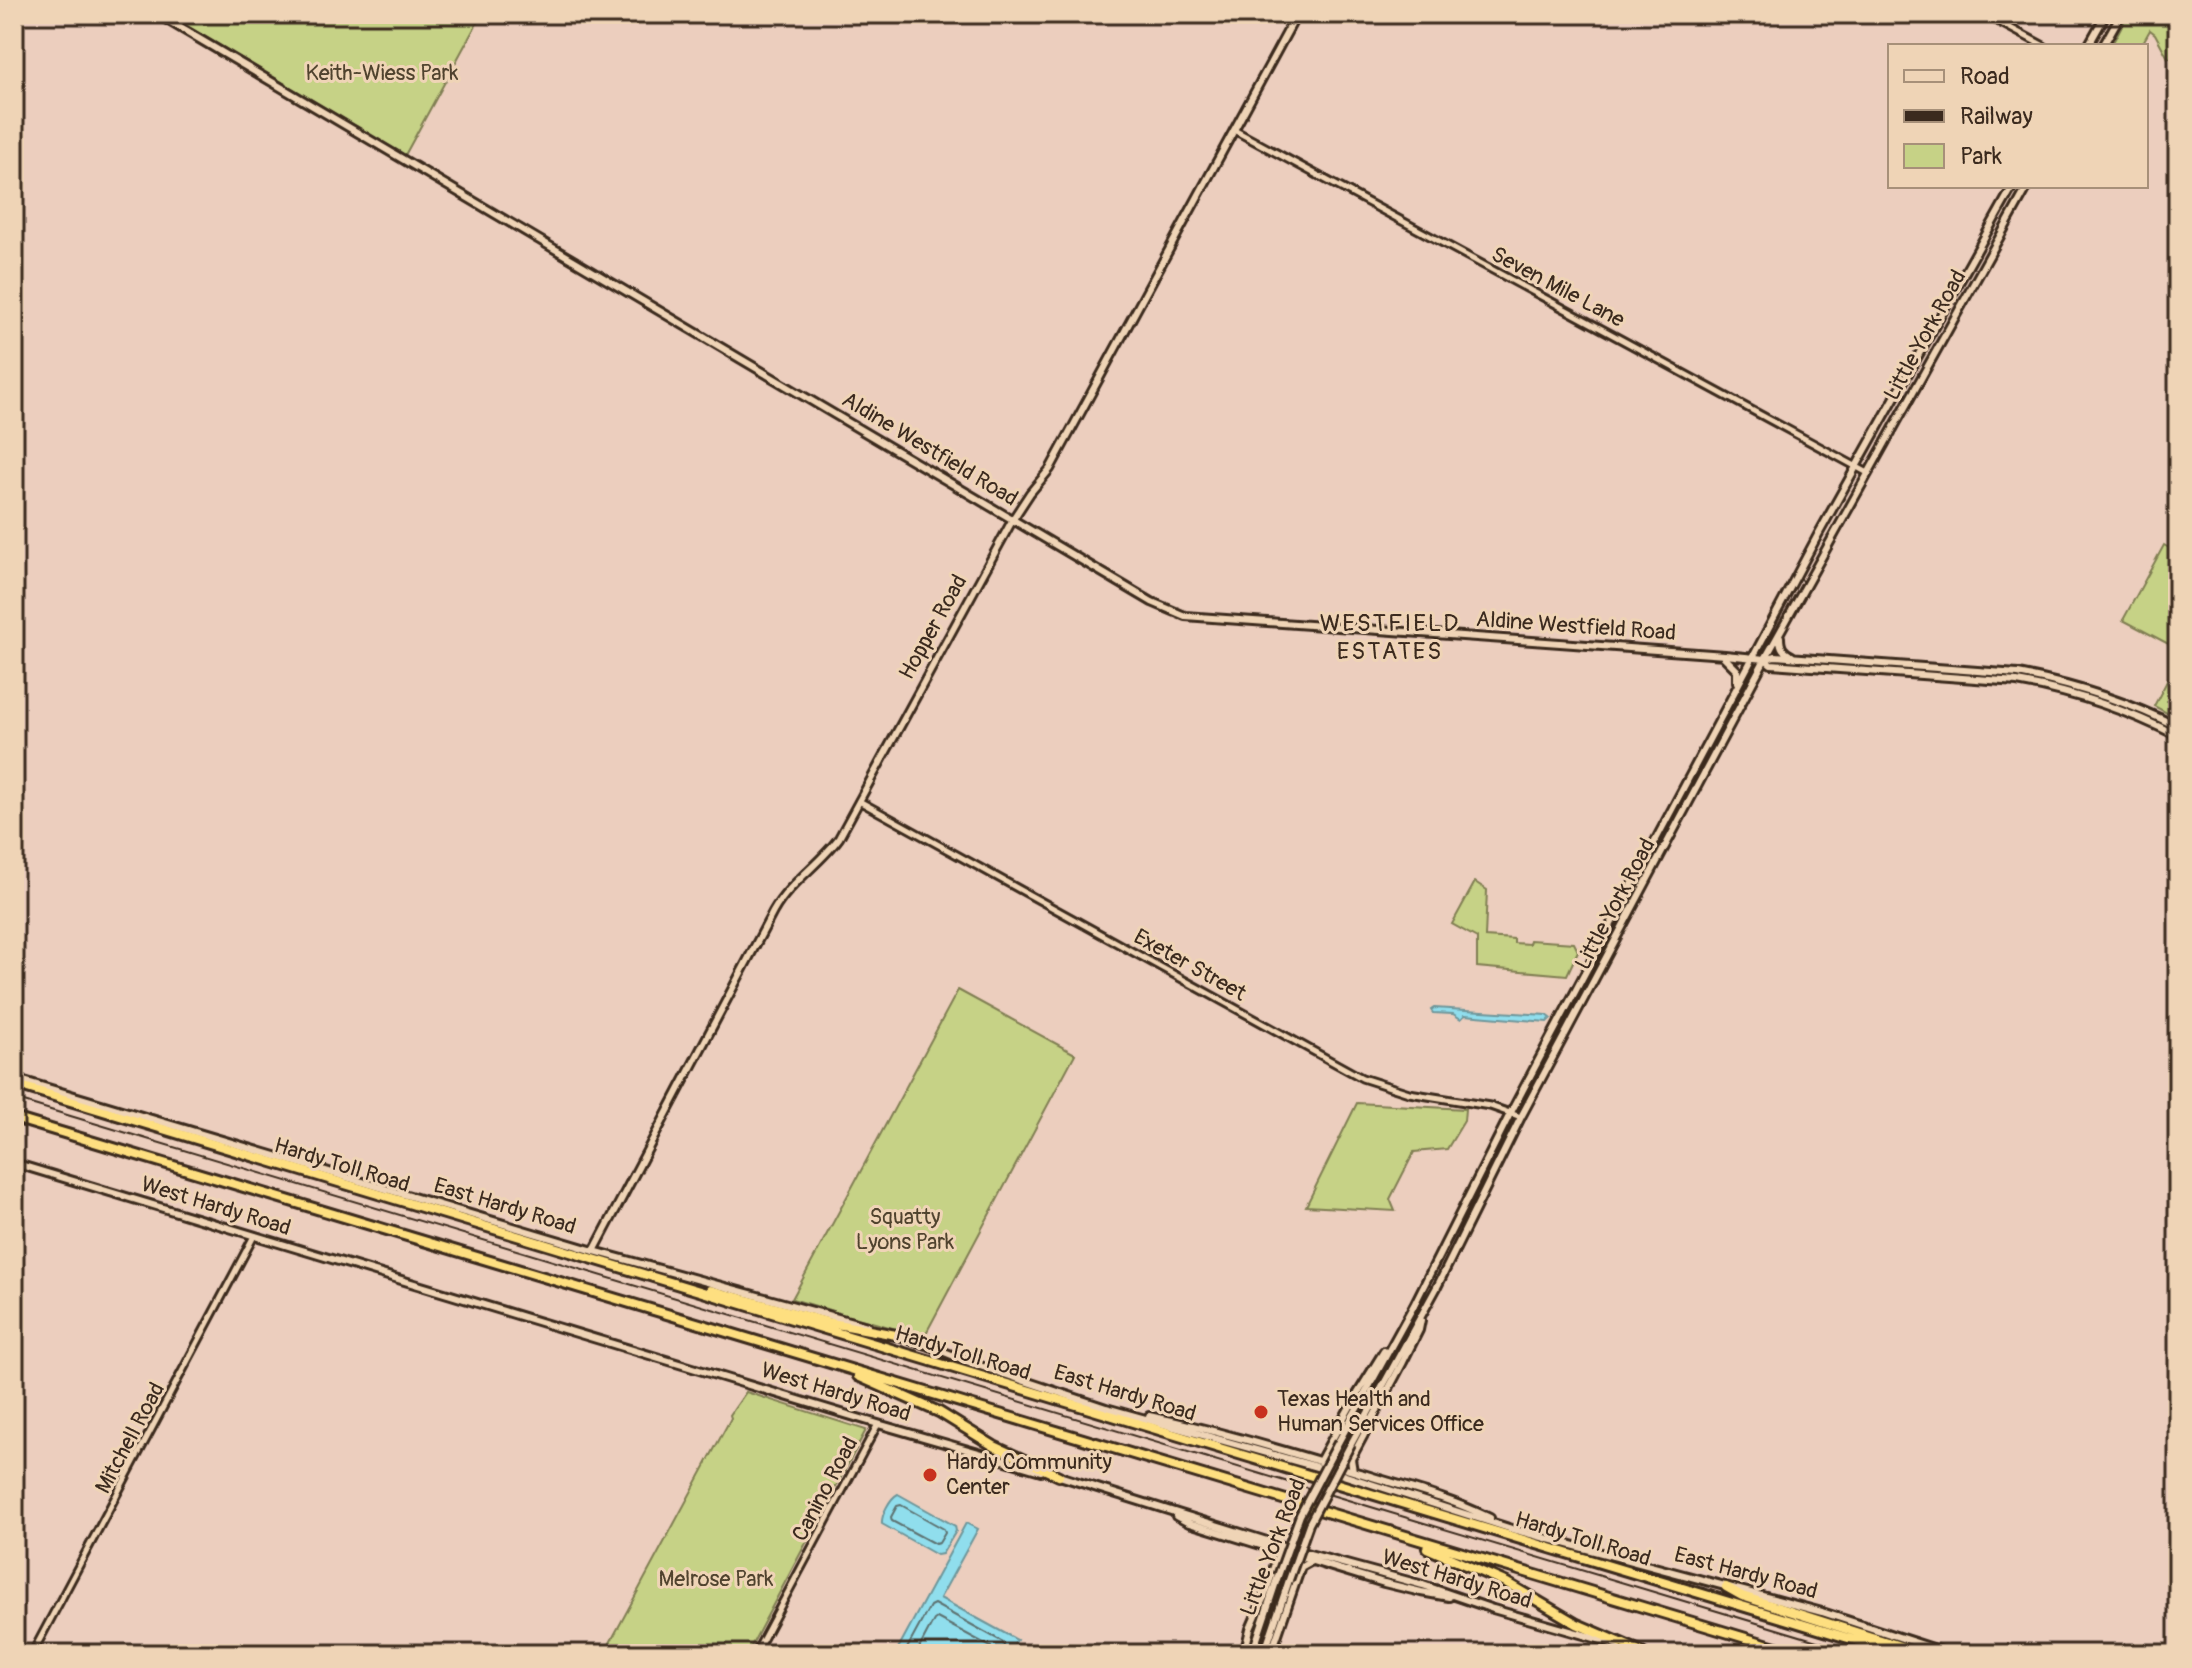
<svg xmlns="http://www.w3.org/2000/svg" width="2192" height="1668" font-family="Pangolin,sans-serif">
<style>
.green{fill:#c6d286;stroke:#807e52;stroke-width:2}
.water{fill:#90deed;stroke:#6e969a;stroke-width:2}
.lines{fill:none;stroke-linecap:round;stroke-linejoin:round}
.shore{stroke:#5d7271;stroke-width:2}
.river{stroke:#90deed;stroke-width:9}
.tertiary-casing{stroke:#3b2a1e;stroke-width:11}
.secondary-casing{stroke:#3b2a1e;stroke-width:12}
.motorway-casing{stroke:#3b2a1e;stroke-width:14}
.tertiary{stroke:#efd4b6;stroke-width:5}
.secondary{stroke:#efd4b6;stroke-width:6}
.motorway{stroke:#fedf80;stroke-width:8}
.rail{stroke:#3b2a1e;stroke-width:2}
.secondary-bridge-casing{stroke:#3b2a1e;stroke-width:12;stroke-linecap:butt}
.secondary-bridge{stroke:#efd4b6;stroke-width:6}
.poi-dot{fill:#c8321e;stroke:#efd4b6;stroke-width:3}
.labels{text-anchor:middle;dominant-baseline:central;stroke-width:6;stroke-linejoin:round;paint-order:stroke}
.park-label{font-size:22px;fill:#50432e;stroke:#efd4b6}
.street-label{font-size:22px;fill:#3b2a1e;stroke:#efd4b6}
.poi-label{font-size:22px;fill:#3b2a1e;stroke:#efd4b6;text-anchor:start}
.neighbourhood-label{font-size:24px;letter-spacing:2px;fill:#3b2a1e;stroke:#efd4b6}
</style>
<rect width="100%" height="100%" fill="#eccebe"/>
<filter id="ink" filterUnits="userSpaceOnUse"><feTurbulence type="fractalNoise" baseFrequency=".0125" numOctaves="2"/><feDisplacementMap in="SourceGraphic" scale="16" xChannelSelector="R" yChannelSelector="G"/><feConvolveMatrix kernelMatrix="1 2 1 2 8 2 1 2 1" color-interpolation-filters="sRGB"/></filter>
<g filter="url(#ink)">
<path class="green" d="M167,14H482L405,155Z
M2128,14H2178V58H2168L2155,34L2150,30L2141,46H2111Z
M2178,541V649L2123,620L2164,545L2173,550Z
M2178,660V719L2154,706Z
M1475,882L1487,890L1485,937L1514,939V943L1529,944L1530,940L1574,943L1578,951L1567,975L1477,967V938L1452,924Z
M958,990L1075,1054L924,1337L854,1317L841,1316L833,1311L792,1299Z
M1357,1103L1465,1109L1464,1121L1447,1149L1414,1152L1390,1199L1395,1211L1306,1206Z
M746,1392L866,1430L747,1654H604L731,1418L730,1415Z"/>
<path class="water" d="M1434,1008L1547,1015L1551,1018L1547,1022L1465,1015L1461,1019L1453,1014L1433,1013L1431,1010Z
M898,1494L955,1526L956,1531L942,1554L937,1555L882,1524C881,1515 890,1498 898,1494Z
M966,1523L978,1529L940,1598L1017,1640L1009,1654H895Z"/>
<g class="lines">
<path class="shore" d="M901,1505L944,1529L945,1533L939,1543L935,1544L892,1521L891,1517L897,1506Z
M904,1654L930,1606L934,1604L1003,1642L1004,1645L1003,1654
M916,1654L934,1620L937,1618L991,1647L993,1654"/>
<path class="river" d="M2172,14L2178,22"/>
<defs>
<path id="tertiary" d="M1984,14L2044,46
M1234,130L1868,473
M859,801L1362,1078L1409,1093L1490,1106L1521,1117
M32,1654L254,1236
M755,1654L878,1424"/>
<path id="secondary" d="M157,14C489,210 820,407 1152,602L1185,616L1725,655L1765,659L1775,656L2018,674C2075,685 2127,701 2178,727
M2088,46L2106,14
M2103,46L2121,14
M1780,637C1780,647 1783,652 1792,656
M1723,656L1737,670V682
M1765,659L1771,664L2017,682C2074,692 2127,710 2178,736
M14,1078L594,1251L867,1326
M14,1163L878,1424L1041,1471
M594,1251L773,912C790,882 819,865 839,838L1013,519L1030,493L1050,469L1297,14
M893,1334L927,1345L974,1364L1106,1408L1324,1469L1512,1529L1822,1612L1951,1654
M1149,1416C1221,1431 1292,1453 1363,1474C1405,1487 1450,1498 1490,1518
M1339,1441L1414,1305L1510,1114L1819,533L2013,186
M1351,1444L1437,1287L1521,1117L1765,659L2028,186
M1320,1461L1353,1401L1384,1351
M1353,1471L1351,1459L1403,1362L1419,1330L1421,1320
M1056,1475L1302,1552L1423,1585L1493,1609L1619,1645
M1176,1516L1189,1523L1384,1583L1421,1592L1449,1597
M1244,1654L1250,1629L1266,1592L1279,1551
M1252,1654L1278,1576
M1264,1654L1289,1580
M1271,1654L1301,1567L1310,1562"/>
<path id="motorway" d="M14,1084L1901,1654
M14,1118L1799,1654
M710,1290L831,1323L896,1335
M858,1376L939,1412L994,1446L1059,1476
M1427,1548L1507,1583L1577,1624L1642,1652
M1726,1587L1742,1596L1925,1654"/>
</defs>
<use href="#tertiary" class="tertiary-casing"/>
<use href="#secondary" class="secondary-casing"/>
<use href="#motorway" class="motorway-casing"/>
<use href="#tertiary" class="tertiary"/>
<use href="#secondary" class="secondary"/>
<use href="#motorway" class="motorway"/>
<path class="rail" d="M14,1099L1860,1654"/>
<defs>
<path id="secondary-bridge" d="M1278,1576L1300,1515L1339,1441
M1289,1580L1309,1524L1351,1444"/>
</defs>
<use href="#secondary-bridge" class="secondary-bridge-casing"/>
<use href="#secondary-bridge" class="secondary-bridge"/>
</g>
</g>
<g class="poi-dot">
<circle cx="1261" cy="1412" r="8"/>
<circle cx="930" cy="1475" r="8"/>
</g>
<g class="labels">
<g class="park-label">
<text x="382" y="73">Keith-Wiess Park</text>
<text x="905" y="1217">Squatty<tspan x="905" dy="25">Lyons Park</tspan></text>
<text x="716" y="1579">Melrose Park</text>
</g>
<g class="street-label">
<text transform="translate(1558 287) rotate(28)">Seven Mile Lane</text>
<text transform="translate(1925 335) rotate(-61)">Little York Road</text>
<text transform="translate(930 449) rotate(31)">Aldine Westfield Road</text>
<text transform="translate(1576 626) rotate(4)">Aldine Westfield Road</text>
<text transform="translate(933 627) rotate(-61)">Hopper Road</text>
<text transform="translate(1615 904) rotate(-62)">Little York Road</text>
<text transform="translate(1190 965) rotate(29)">Exeter Street</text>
<text transform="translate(342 1165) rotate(17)">Hardy Toll Road</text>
<text transform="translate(216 1206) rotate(17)">West Hardy Road</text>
<text transform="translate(505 1206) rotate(17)">East Hardy Road</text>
<text transform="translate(963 1353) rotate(17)">Hardy Toll Road</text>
<text transform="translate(836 1392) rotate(17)">West Hardy Road</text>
<text transform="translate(1125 1393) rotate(17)">East Hardy Road</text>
<text transform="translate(130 1438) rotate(-62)">Mitchell Road</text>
<text transform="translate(825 1489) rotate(-62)">Canino Road</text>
<text transform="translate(1583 1539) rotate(17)">Hardy Toll Road</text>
<text transform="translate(1273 1547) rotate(-69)">Little York Road</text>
<text transform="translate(1746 1573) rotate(15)">East Hardy Road</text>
<text transform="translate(1457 1579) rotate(17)">West Hardy Road</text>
</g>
<g class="poi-label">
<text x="1277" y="1399">Texas Health and<tspan x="1277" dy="25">Human Services Office</tspan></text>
<text x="946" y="1462">Hardy Community<tspan x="946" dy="25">Center</tspan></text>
</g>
<g class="neighbourhood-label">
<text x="1390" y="623">WESTFIELD<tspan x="1390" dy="28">ESTATES</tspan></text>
</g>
</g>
<rect width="2192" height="1668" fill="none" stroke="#efd4b6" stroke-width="48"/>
<rect x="24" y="24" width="2144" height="1620" fill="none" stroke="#3b2a1e" stroke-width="3" filter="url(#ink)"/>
<rect x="1888" y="44" width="260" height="144" fill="#efd4b6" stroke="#a79079" stroke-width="2"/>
<rect x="1904" y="70" width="40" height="12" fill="#efd4b6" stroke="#a79079" stroke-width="2"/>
<text x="1960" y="84" font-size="24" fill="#3b2a1e">Road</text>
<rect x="1904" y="110" width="40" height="12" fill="#3b2a1e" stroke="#a79079" stroke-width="2"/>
<text x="1960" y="124" font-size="24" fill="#3b2a1e">Railway</text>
<rect x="1904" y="144" width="40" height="24" fill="#c6d286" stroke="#a79079" stroke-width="2"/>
<text x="1960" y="164" font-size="24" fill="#3b2a1e">Park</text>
</svg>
